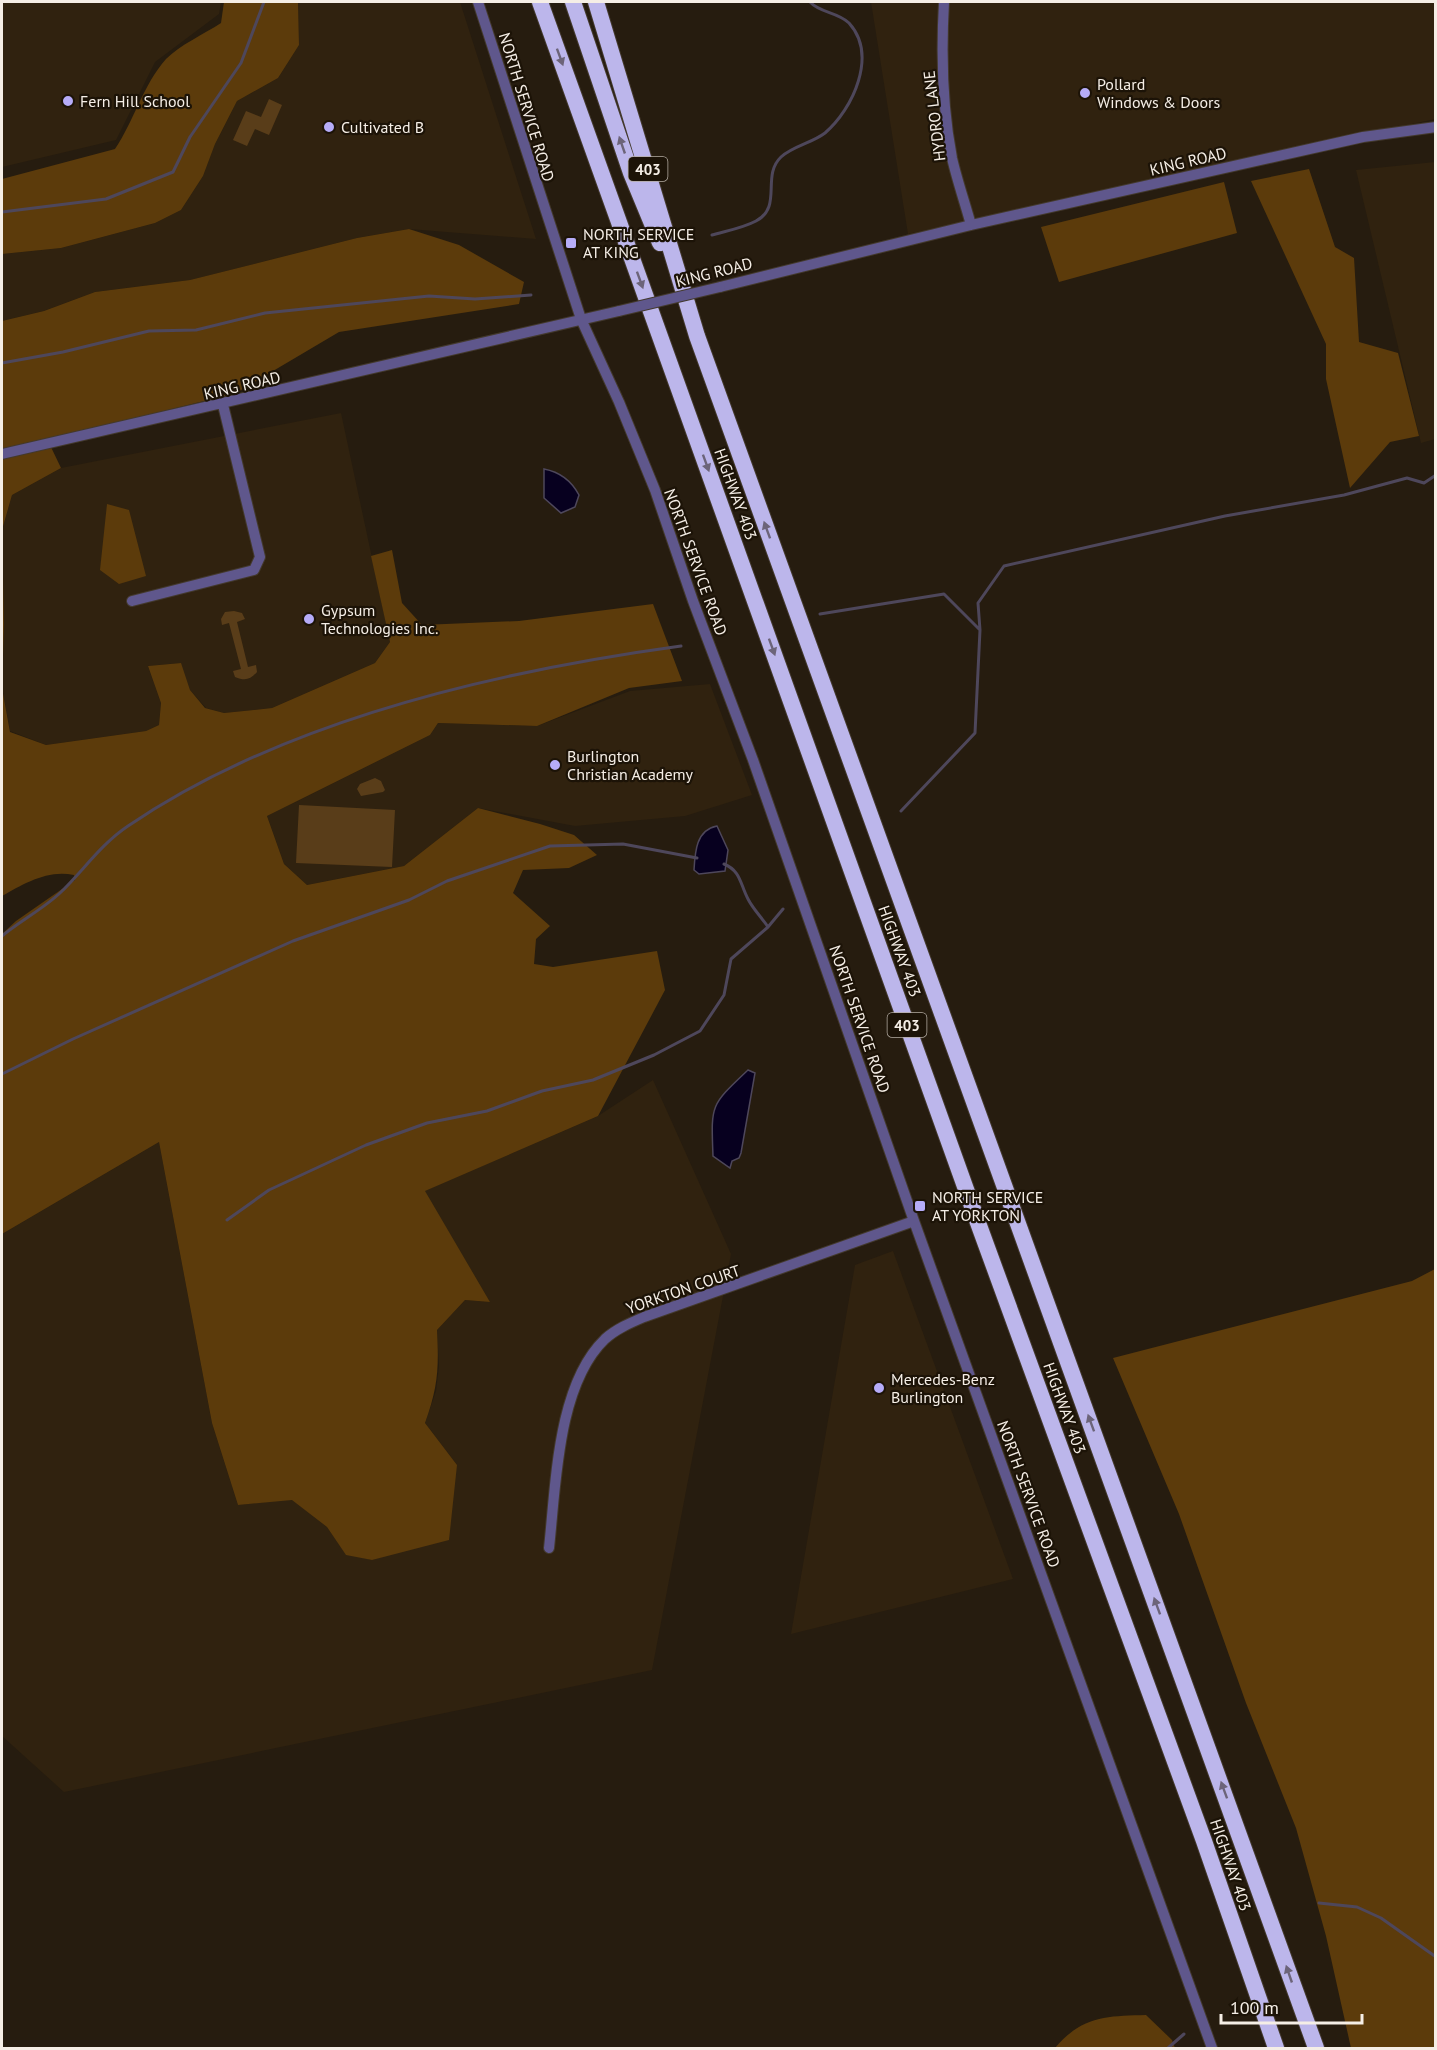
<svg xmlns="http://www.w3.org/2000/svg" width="1437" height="2050" font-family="'PT Sans',sans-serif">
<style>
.built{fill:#30220f}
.green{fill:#593d19}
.forest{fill:#5c3b0b}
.water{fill:#07001f;stroke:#4e475b;stroke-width:1.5}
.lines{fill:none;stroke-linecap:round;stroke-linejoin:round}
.stream{stroke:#4e475b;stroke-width:3}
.minor-casing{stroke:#43392d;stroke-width:12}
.highway-casing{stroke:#43392d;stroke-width:18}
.minor{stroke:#5f578c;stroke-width:10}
.highway{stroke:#bcb6eb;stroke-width:16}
.minor-bridge-casing{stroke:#43392d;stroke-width:12;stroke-linecap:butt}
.minor-bridge{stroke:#5f578c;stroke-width:10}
.oneway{fill:#6c6479}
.poi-dot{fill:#b6acf8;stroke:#1c1307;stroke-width:2}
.labels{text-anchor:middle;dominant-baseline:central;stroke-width:4.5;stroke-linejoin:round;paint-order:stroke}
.shield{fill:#1c1307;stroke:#b4aca3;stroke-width:1.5}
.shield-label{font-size:15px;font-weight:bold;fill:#f5eee6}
.poi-label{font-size:16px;fill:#f5eee6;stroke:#1c1307;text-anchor:start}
.street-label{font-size:16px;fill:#f5eee6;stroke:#1c1307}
</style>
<rect width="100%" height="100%" fill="#261c0f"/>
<path class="built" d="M2,2H221L219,14L155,62L116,140L2,167Z
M298,2H460L536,239L409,229L357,238L190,280L95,292L44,311L2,321V254L61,248L155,223L181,210L203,176L215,144L237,101L278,78L299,45Z
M871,2H1435V119L908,234Z
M1435,162V439L1421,443L1356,170Z
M341,413L390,642L375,663L272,708L224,713L206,708L190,690L180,663L148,666L161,703L159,725L146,731L46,745L10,731L2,688L4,625L2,530L12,495L61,468Z
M710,684L752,795L685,816L575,826L478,808L404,866L307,885L284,864L267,816L430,735L438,723L537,726L630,691Z
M653,1080L731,1254L652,1670L64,1792L2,1736V1234L159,1142L212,1423L238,1505L292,1499L327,1527L346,1554L372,1560L392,1553L457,1465L425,1423L436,1391L439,1366L437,1330L465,1300L490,1302L424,1191L598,1116Z
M893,1251L1013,1579L791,1634L855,1265Z"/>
<path class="green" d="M269,99L282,105L269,135L255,129L247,146L233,140L246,111L261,117Z
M234,611L242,613L245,619L237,622L248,667L256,665L257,672C250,680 245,681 235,677L233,671L241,669L229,623L222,625L221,619L225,612Z
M375,778L381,781L385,790L383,792L361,796L357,789L360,784Z
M299,805L395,810L392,867L296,863Z"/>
<path class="forest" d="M224,2H298L299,45L278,78L237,101L215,144L203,176L181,210L155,223L61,248L2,254V179L115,149C134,121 143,85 166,59C180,45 204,34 221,23Z
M1309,169L1335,247L1354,258L1359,342L1398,353L1419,436L1390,442L1350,488L1326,379V344L1251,181Z
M1224,182L1237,233L1059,282L1041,227Z
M409,229L459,245L524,282L519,304L339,332L236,393L124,421L50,445L61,468L12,495L2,530L4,625L2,688L10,732L46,745L146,731L159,725L161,703L148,666L181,663L190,690L205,708L224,713L272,708L375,663L390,642L371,556L392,550L402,603L422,625L519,621L653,604L682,681L629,688L537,726L438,723L430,735L267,816L284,864L307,885L404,866L478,808L540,824L574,835L597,855L569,868L523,870L513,893L550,926L536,939L534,964L553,967L657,951L665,990L598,1116L425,1191L490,1302L465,1300L437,1330C439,1369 438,1387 425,1423L457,1465L449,1540L372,1560L346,1555L327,1527L292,1500L238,1505L212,1423L159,1142L2,1234V934L16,921L75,880L74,875C48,869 23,884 2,896V321L44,311L95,292L190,280L357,238Z
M107,504L129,510L146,576L119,584L100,570Z
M1435,1269V2048H1351L1326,1936L1296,1828L1246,1703L1179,1514L1113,1358L1412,1281Z
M1146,2015L1172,2040L1175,2048H1055C1082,2016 1107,2016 1146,2015Z"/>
<path class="water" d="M544,469C560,472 571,480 579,495L575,507L561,513L544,498Z
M717,826L728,850L725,871L699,874L694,870C695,852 696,830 717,826Z
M748,1070L755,1073L741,1153L739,1158L732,1161L730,1168L713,1156C711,1104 710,1106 748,1070Z"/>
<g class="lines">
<path class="stream" d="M2,212L106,199L173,172L190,137L241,63L264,2
M712,235C726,231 743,228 756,221C783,207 761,176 781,157C793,146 812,143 825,133C853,109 878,55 849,23C838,12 820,13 810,2
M2,363L63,352L149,331L196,330L265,313L429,296L475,299L531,295
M820,614L944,594L979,629
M901,811L975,733L980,630L978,603L1004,566L1225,516L1344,495L1407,478L1424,483L1436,475
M724,864C741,871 740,884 748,899C753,909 762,918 768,927
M2,936C20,921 43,909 60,893C83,871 101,844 128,826C282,721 498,671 681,646
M2,1074L73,1039L293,941L409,900L447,881L550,846L623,844L697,858
M227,1220L269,1190L366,1145L427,1123L487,1111L542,1091L593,1080L654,1055L700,1031L724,995L731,959L768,927L783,909
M1319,1903L1357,1907L1381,1918L1436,1957
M1168,2048L1184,2034"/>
<defs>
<path id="minor" d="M478,2L581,319L619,402L655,490L693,601L753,760L914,1221L1212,2048
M944,2C941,54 942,106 952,158C957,180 965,203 971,225
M720,287L971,225L1363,137L1436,127
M2,454L619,311
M132,601L254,570L260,557L223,405
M549,1548C556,1485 557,1385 605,1339C616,1329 630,1323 644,1317L914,1221"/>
<path id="highway" d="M540,2L977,1220L1204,1841L1276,2048
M573,2L631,173L660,243
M596,2L697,336L1316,2048"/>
</defs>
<use href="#minor" class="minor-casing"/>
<use href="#highway" class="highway-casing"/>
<use href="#minor" class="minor"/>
<use href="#highway" class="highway"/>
<defs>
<path id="minor-bridge" d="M619,311L720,287"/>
</defs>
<use href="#minor-bridge" class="minor-bridge-casing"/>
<use href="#minor-bridge" class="minor-bridge"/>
</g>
<defs><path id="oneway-solid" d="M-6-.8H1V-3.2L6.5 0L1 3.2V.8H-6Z" transform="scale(1.5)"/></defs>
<g class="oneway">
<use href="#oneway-solid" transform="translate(560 57) rotate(70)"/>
<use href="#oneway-solid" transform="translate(622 145) rotate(-109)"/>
<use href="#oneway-solid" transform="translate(640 280) rotate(70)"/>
<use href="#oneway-solid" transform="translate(706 463) rotate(70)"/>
<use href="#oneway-solid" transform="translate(767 530) rotate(-110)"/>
<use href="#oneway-solid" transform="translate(772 647) rotate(70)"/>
<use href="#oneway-solid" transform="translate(1091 1423) rotate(-110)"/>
<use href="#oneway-solid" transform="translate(1157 1606) rotate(-110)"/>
<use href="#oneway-solid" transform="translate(1224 1790) rotate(-110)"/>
<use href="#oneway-solid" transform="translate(1289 1974) rotate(-109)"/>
</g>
<g class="poi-dot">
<circle cx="1085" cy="93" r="6"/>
<circle cx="68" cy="101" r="6"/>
<circle cx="329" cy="127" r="6"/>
<rect x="565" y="237" width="12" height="12" rx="3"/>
<circle cx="309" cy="619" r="6"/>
<circle cx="555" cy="765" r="6"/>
<rect x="914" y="1200" width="12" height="12" rx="3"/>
<circle cx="879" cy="1388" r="6"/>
</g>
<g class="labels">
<g class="shield">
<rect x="628.5" y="157" width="39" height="24" rx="4.5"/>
<rect x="887.5" y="1013" width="39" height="24" rx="4.5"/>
</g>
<g class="shield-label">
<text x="648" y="169">403</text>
<text x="907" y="1025">403</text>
</g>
<g class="poi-label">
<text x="1097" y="84">Pollard<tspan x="1097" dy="18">Windows &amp; Doors</tspan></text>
<text x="80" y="101">Fern Hill School</text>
<text x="341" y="127">Cultivated B</text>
<text x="583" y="234">NORTH SERVICE<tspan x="583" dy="18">AT KING</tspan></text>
<text x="321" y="610">Gypsum<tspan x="321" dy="18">Technologies Inc.</tspan></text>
<text x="567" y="756">Burlington<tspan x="567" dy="18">Christian Academy</tspan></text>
<text x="932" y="1197">NORTH SERVICE<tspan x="932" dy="18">AT YORKTON</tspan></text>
<text x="891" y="1379">Mercedes-Benz<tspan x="891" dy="18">Burlington</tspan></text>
</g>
<g class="street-label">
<text transform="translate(527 107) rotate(73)">NORTH SERVICE ROAD</text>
<text transform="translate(934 116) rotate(-97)">HYDRO LANE</text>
<text transform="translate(1188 161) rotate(-13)">KING ROAD</text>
<text transform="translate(714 272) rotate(-14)">KING ROAD</text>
<text transform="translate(242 385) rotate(-13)">KING ROAD</text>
<text transform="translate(736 494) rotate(70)">HIGHWAY 403</text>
<text transform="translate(696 562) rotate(70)">NORTH SERVICE ROAD</text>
<text transform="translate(900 951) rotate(70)">HIGHWAY 403</text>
<text transform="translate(860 1019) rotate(71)">NORTH SERVICE ROAD</text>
<text transform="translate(683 1289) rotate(-19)">YORKTON COURT</text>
<text transform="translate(1065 1408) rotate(70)">HIGHWAY 403</text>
<text transform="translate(1029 1494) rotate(70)">NORTH SERVICE ROAD</text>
<text transform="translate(1231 1865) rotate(71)">HIGHWAY 403</text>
</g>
</g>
<rect width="1437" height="2050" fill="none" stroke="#f5eee6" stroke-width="6"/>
<path d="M1221 2014v9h141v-9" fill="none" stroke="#f5eee6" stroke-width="3"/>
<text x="1230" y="2014" font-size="18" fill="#f5eee6" stroke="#1c1307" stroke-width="4.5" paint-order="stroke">100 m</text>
</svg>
